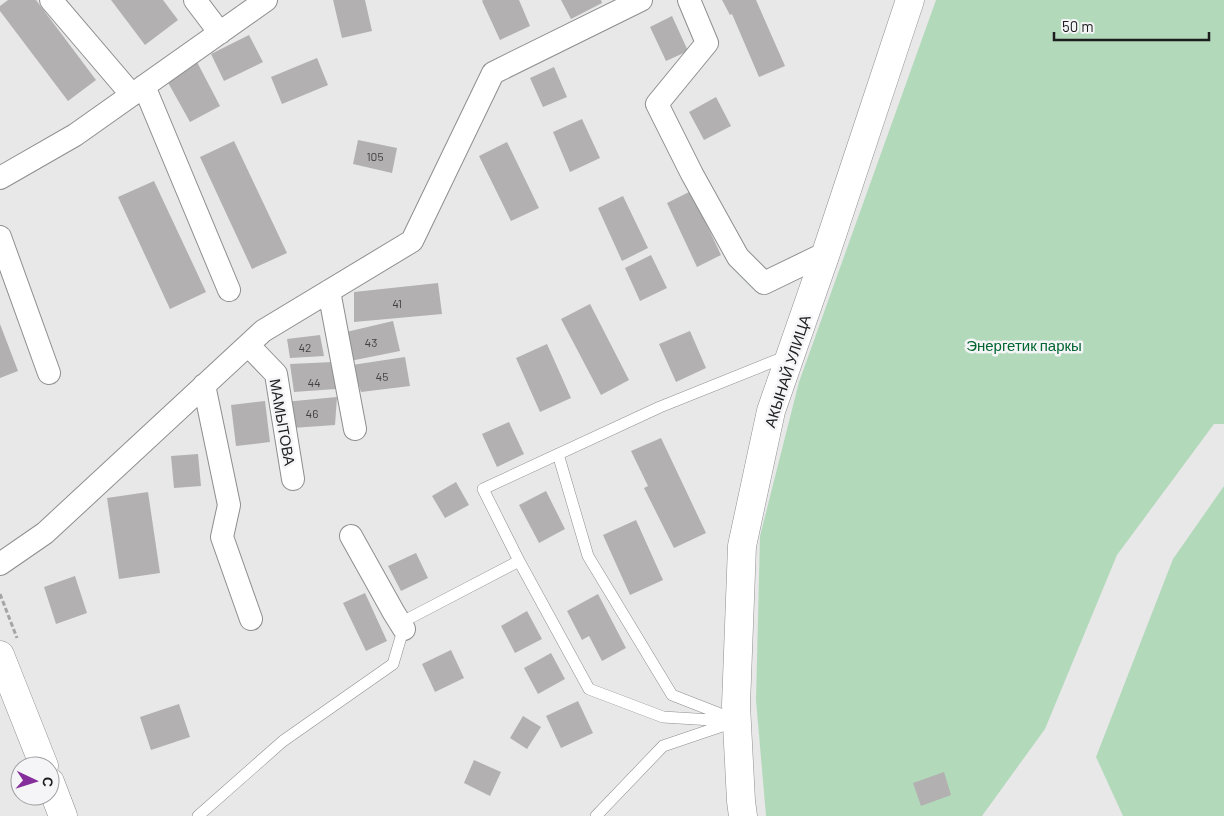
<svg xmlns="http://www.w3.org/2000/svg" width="1224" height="816" font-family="Barlow,sans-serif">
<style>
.green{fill:#b3d9bb}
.building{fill:#b2b0b1}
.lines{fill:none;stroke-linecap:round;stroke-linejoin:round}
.lane-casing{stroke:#8d8e8f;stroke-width:12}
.street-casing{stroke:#8d8e8f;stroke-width:24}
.secondary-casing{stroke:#8d8e8f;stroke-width:29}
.highway-casing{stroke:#8d8e8f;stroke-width:29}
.path{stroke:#a5a5a6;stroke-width:3;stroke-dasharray:5 2.5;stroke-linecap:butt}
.lane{stroke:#fff;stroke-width:11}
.street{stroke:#fff;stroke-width:22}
.secondary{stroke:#fff;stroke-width:28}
.highway{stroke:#fff;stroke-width:28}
.labels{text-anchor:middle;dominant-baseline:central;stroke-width:5;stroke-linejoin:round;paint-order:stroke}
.number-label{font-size:12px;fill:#424242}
.park-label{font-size:15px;fill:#026630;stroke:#f5f5f7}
.street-label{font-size:15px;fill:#1c1d1d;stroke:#f5f5f7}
</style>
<rect width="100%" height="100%" fill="#e8e8e9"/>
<path class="green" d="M936,0H1224V424H1214L1117,555L1045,729L982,816H766L756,700L760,536L799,382Z
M1224,486V816H1123L1096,757L1173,559Z"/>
<path class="building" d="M8,0H36L96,80L68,101L0,11V6Z
M111,0H163L178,20L145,45Z
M333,0H365L372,31L342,38Z
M483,0H519L530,26L500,40L482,1Z
M561,0H601L602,3L571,19Z
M722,0H756L785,66L759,77L732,14L730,15Z
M672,16L688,51L666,61L650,27Z
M249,35L263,62L224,81L211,54Z
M317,58L328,85L282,104L271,77Z
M197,62L220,106L190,122L166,79Z
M554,67L567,97L543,107L530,78Z
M716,97L731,126L704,140L689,112Z
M582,119L600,158L570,172L553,132Z
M358,140L397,148L392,173L353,164Z
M234,141L287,253L252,269L200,157Z
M507,142L539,208L511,221L479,156Z
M154,181L206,292L170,309L118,197Z
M691,191L721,255L697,267L667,203Z
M623,196L648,248L622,261L598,208Z
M651,255L667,288L640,301L625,268Z
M438,283L442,314L354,322V292Z
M590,304L629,380L601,395L561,319Z
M393,321L400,351L350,361L342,333Z
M0,324L18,371L0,378Z
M690,331L706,368L676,382L659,344Z
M320,335L324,356L290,358L287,339Z
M547,344L571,398L540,412L516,358Z
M405,357L410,386L361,392L352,365Z
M333,362L336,389L294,392L290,364Z
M337,397L335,425L292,428L284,402Z
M265,401L270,442L236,446L231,405Z
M509,422L524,454L497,467L482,434Z
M661,438L706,533L674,548L644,488L656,482L648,486L631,451Z
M198,454L201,486L174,488L171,456Z
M456,482L469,505L445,518L432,496Z
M546,491L565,529L539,543L519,505Z
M148,492L160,573L119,579L107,498Z
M636,520L663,580L630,595L603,535Z
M416,553L428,578L401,591L388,566Z
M75,576L87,613L56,624L44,587Z
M365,593L387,641L366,651L343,603Z
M598,594L626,648L602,661L589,636L582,640L567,611Z
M527,611L542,639L515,653L501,626Z
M451,650L464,678L435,692L422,664Z
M551,653L565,679L538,694L524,668Z
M578,701L593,733L561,748L546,716Z
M179,704L190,737L151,750L140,717Z
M523,716L541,727L527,749L510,738Z
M474,760L501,772L490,796L464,783Z
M944,772L951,795L921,806L913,783Z"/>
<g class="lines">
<defs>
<path id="lane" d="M558,454L588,556L672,695L736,720
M519,561L589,689L663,717L728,721
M198,816L283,741L393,664L406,620L519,561L483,489L660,407L787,356
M596,816L663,746L731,723"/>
<path id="street" d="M51,0L132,95
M195,0L220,33
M689,0L707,43L657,104L692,174L738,257L764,283L826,253
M144,86L229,290
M0,178L75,135L266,0
M0,237L49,373
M329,291L355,429
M248,345L276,374L293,479
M204,385L229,505L222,537L251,619
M351,536L394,613L404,629
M0,564L45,533L263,331L412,241L493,73L641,0"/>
<path id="secondary" d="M743,816L741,801L736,705L742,546L771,411L826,253L910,0"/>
<path id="highway" d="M0,655L44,766
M50,782L63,816"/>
</defs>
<use href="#lane" class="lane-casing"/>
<use href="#street" class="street-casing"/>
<use href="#secondary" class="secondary-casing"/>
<use href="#highway" class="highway-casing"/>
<path class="path" d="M0,594L17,638"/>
<use href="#lane" class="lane"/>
<use href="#street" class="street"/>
<use href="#secondary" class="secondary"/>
<use href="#highway" class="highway"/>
</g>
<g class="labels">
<g class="number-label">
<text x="375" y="156">105</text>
<text x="397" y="303">41</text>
<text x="371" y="342">43</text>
<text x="305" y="347">42</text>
<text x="382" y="376">45</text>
<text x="314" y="382">44</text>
<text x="312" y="413">46</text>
</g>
<g class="park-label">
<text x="1024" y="345">Энергетик паркы</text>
</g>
<g class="street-label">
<text transform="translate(787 371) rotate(-72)">АКЫНАЙ УЛИЦА</text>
<text transform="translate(283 422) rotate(80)">МАМЫТОВА</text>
</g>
</g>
<g transform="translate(35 781) rotate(94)"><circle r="24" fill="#f5f5f7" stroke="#9e9fa0"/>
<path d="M0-4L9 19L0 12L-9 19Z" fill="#852d9b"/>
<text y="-8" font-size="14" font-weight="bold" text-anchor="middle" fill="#1c1d1d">С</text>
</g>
<path d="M1054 32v8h155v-8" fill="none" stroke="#1c1d1d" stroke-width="2.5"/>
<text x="1062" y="32" font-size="15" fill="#1c1d1d" stroke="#f5f5f7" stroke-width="4" paint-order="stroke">50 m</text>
</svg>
